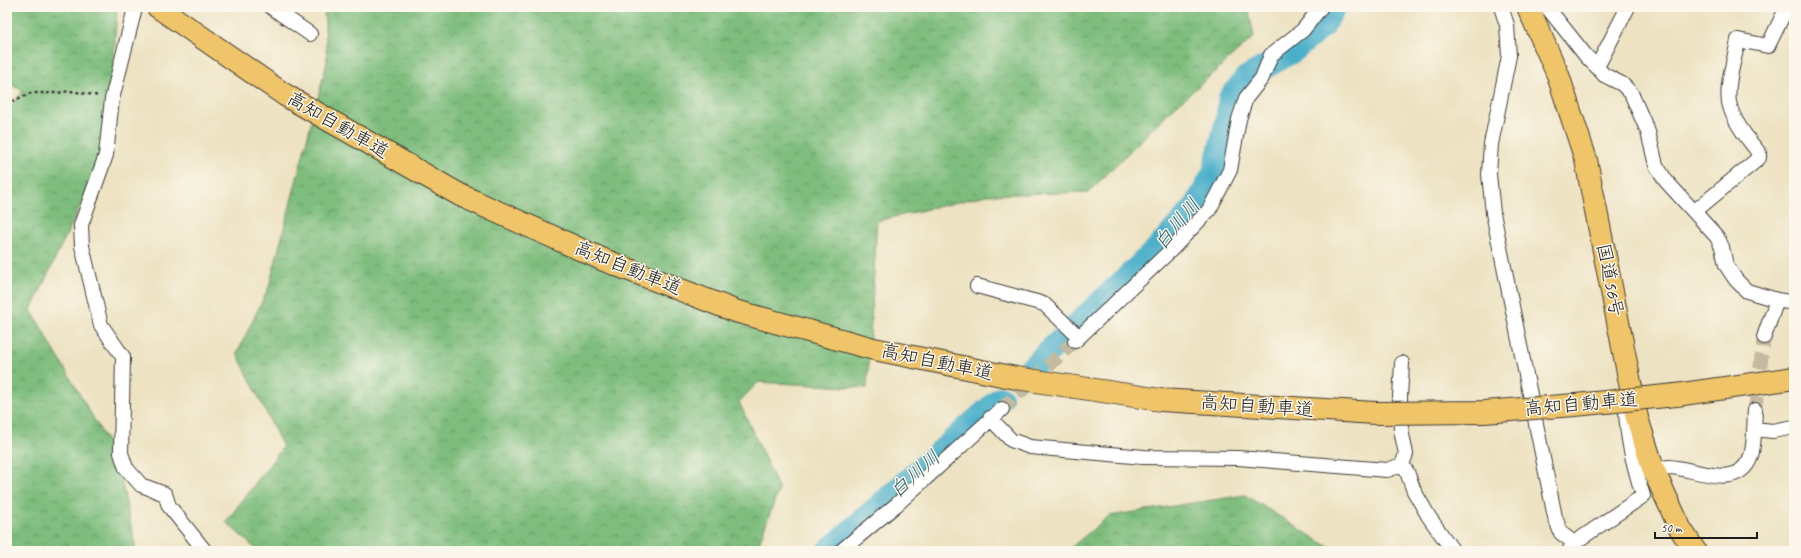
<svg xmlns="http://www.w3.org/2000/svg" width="1801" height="558" font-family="Caveat,'Klee One',sans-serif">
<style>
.forest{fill:url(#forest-crowns);stroke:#4d6c4c}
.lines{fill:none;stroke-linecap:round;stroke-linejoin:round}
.river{stroke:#49afc9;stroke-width:24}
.minor-tunnel{stroke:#c3baa0;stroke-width:14;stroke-dasharray:14 7;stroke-linecap:butt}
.minor-casing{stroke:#3b3a35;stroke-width:16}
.trunk-casing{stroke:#3b3a35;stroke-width:24}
.motorway-casing{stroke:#3b3a35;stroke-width:24}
.path{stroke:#3b3a35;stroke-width:2.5;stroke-dasharray:3 3;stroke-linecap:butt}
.minor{stroke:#fff;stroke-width:14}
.trunk{stroke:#f0c469;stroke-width:22}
.motorway{stroke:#f0c469;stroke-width:22}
.motorway-bridge-casing{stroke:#3b3a35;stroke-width:24;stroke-linecap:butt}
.motorway-bridge{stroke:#f0c469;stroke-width:22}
.labels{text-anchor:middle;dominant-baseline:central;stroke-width:3;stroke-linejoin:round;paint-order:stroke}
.street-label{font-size:19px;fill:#1c1c1c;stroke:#fbf7ec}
.water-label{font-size:20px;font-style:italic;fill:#305e6a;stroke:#fbf7ec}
</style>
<defs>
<pattern id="forest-crowns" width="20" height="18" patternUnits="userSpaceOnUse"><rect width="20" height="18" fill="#7ebd7d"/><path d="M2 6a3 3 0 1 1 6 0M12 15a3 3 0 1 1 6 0" fill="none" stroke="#696"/></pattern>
</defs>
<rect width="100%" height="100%" fill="#fbf7ec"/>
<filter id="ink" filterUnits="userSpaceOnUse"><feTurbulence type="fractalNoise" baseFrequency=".025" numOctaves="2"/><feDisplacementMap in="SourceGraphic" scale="8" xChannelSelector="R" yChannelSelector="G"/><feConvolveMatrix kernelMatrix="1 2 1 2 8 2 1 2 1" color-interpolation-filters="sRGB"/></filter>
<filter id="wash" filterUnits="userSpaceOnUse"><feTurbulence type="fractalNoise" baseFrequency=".012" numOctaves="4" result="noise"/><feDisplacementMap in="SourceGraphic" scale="16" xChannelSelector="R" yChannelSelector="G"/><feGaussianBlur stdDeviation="0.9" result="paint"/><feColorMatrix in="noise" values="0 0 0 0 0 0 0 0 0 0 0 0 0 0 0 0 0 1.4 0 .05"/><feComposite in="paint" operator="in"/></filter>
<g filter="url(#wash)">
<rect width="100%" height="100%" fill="#ede2c1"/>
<path class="forest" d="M7,7H117L108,147L31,310L117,459L136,551H7V110L23,91L7,83Z
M324,7H1248L1254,37L1167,114L1089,192L987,195L877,221L867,388L758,382L739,402L779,489L756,551H258L226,522L283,447L237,353L269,287L327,62Z
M1245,495L1335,551H1067L1109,516Z"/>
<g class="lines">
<path class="river" d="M1029,370L1159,247L1196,206L1214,172L1227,121L1230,98L1246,78L1293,51L1323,26L1334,7
M828,551L1001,398"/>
</g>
</g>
<g filter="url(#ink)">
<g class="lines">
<path class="minor-tunnel" d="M1002,409L1075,341
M1755,410L1764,337"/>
<defs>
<path id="minor" d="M271,7L310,34
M1501,7L1507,25L1509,56L1491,144L1489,174L1493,213L1555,517L1561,533L1574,543
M1547,7L1586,56L1597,67L1628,7
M134,12L112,99L106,155L81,225L82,246L101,325L123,357L121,453L126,468L141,485L165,494L169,506L205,551
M1597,67L1604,75L1622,84L1631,93L1648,132L1656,165L1666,181L1717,237L1722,247L1726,265L1736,280L1747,291L1777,300
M1695,211L1759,158V153C1748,139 1732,120 1729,102C1726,84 1735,58 1738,40L1768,46L1787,7
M977,286L1044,304L1079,337
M1764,337L1777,300L1794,303
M1075,341L1171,250L1209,210L1230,170L1239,119L1246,98L1262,78L1271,55L1303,30L1321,7
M990,418L1011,440L1030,447L1144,457L1238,458L1387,470L1402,465L1406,454L1401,430L1400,397L1402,363
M1754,429L1773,431L1794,427
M1402,465L1407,472L1414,491L1429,517L1453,551
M1654,471C1658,470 1664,467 1669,467C1695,468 1738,492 1751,456C1755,442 1754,424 1755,410
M841,551L896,505L1002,409
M1569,551L1574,543L1643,496C1633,463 1625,433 1626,398"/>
<path id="trunk" d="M1528,7L1558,75L1586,160L1637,418L1654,471L1680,528L1695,551"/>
<path id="motorway" d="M158,7L285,95L460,195L604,260L735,311L874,349L1016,378L1161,400L1375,413
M1676,395L1794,378"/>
</defs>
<use href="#minor" class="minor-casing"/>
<use href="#trunk" class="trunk-casing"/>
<use href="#motorway" class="motorway-casing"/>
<path class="path" d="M7,104L31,93H57L70,91L100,96
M1465,548H1474L1488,551
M1547,551L1556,549"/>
<use href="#minor" class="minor"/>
<use href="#trunk" class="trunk"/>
<use href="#motorway" class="motorway"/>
<defs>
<path id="motorway-bridge" d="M1375,413L1484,412L1575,405L1676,395"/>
</defs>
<use href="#motorway-bridge" class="motorway-bridge-casing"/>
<use href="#motorway-bridge" class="motorway-bridge"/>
</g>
</g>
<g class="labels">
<g class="street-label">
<text transform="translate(338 125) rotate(30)">高知自動車道</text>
<text transform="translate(628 268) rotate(22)">高知自動車道</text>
<text transform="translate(1610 280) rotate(79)">国道56号</text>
<text transform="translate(937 362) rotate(12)">高知自動車道</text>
<text transform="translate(1581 404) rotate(-5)">高知自動車道</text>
<text transform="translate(1257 406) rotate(4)">高知自動車道</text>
</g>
<g class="water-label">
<text transform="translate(1177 224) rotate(-50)">白川川</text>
<text transform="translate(915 474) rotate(-42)">白川川</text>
</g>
</g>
<rect width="1801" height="558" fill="none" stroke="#fbf7ec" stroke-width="24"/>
<path d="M1655 532v6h102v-6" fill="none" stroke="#1c1c1c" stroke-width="2"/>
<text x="1661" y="532" font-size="12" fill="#1c1c1c" stroke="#fbf7ec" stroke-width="3" paint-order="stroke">50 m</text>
</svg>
